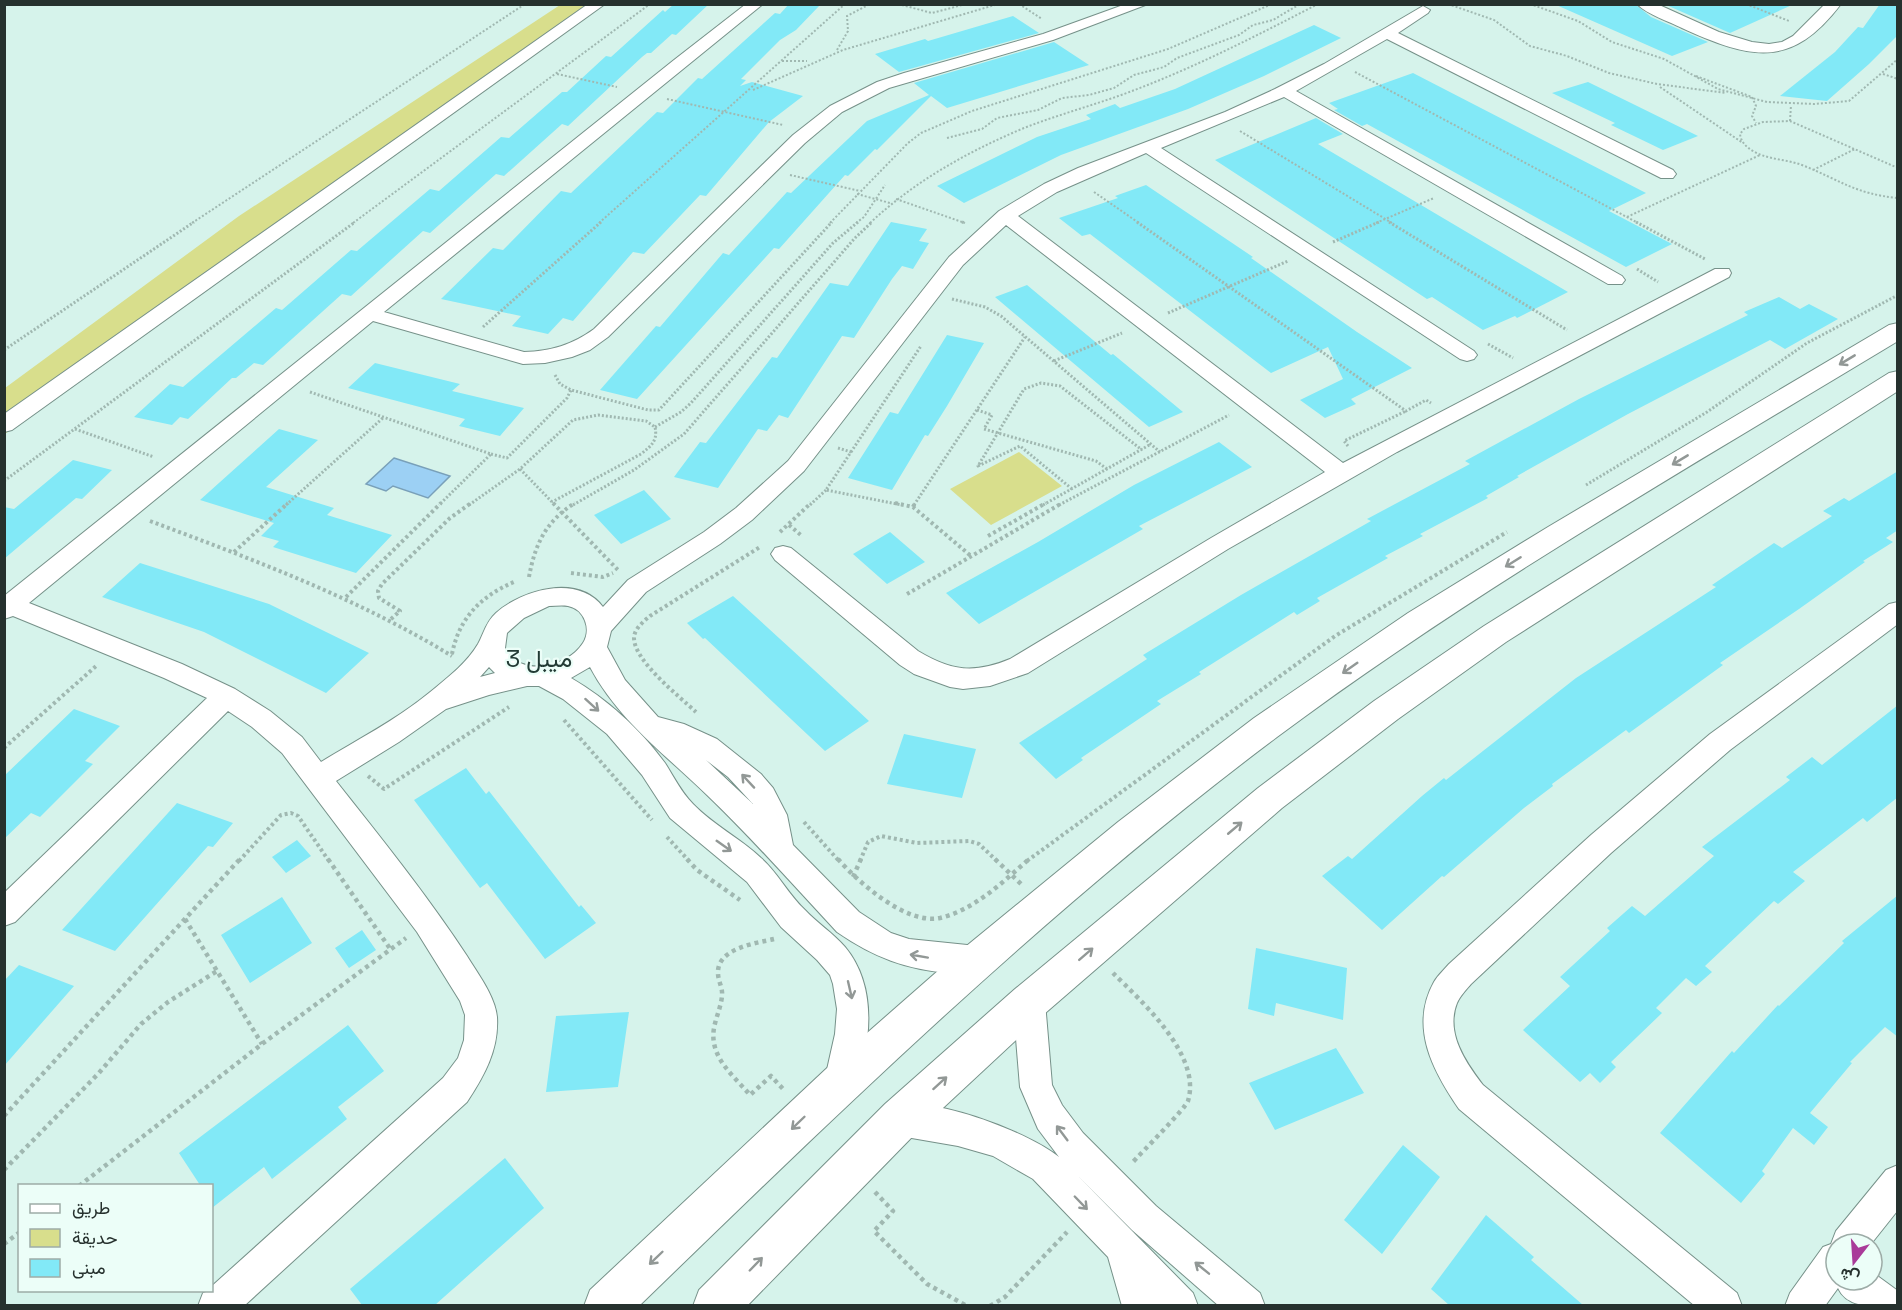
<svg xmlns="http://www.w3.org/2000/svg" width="1902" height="1310" font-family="'Space Grotesk',Vazirmatn,sans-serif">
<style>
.green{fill:#d8de8c}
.water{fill:#9cd0f4;stroke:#79a0b9;stroke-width:1.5}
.building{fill:#82e9f7}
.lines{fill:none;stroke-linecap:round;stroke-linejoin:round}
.minor-casing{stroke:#769189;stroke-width:2}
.tertiary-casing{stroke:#769189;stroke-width:2}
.path-far3{stroke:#a0b8b1;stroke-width:2;stroke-dasharray:2 2;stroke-linecap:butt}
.path-far2{stroke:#a0b8b1;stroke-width:3;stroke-dasharray:2 2;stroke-linecap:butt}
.path-far1{stroke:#a0b8b1;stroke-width:4;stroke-dasharray:3 3;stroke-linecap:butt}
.path{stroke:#a0b8b1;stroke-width:4.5;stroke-dasharray:4 4;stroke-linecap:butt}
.minor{fill:#fff;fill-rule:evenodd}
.tertiary{fill:#fff;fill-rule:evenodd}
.oneway{stroke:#929896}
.labels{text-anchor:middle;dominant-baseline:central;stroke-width:4.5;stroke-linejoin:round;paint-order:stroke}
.neighbourhood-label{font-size:24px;fill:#233b35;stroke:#ecfef8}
</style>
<rect width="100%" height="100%" fill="#d6f3eb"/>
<path class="green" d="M560,5H599L279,224L5,434V388L239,216Z
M1019,452L1062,486L991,525L950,489Z"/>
<path class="water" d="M394,458L450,476L428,498L393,486L386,491L366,484Z"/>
<path class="building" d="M674,4H709L676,35L672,34L651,53H647L642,57L568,126L562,124L504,176L496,174L430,233L423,231L351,296L342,294L263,365L254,363L236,378H232L188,419L180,417L172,425L134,417L170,384L183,387L276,308L282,310L351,250L357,251L430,189L439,191L501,137L509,138L562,92H567L606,56L611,57L663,10L665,12Z
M789,4H821L796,30L780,40L741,79L746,80L740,86L752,82L803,96L769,122L706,196L700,195L644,254L633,252L573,321L563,318L548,334L512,326L521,316L441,299L493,248L503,250L561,191L571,193L657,112L663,113L698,78L702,79L775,13L780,14Z
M1554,4H1635L1651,17L1708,42L1672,56Z
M1664,4H1792V5L1730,33Z
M1880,4H1898V35L1869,64L1827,101L1780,96L1835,52L1858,27L1863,28Z
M1013,16L1039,33L899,72L875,54L925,39L928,41Z
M1314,25L1341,38L1264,76L1188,109L1061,155L964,203L937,186L1037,137L1091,119L1086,115L1115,104L1120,108L1175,89Z
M1054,42L1089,65L947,108L931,96L877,150L875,149L848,176L845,175L779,249L774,248L637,399L600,390L656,326L660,327L723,253L729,255L787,192L791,193L867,121L929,95L914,83Z
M1413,73L1646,193L1609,211L1672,244L1626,267L1367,124L1362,126L1334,110L1338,109L1329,103Z
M1588,82L1631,103L1698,136L1663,150L1611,125L1615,123L1552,93Z
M1316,118L1343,134L1318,144L1568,292L1517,318L1515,316L1483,330L1432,297L1427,299L1215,160Z
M1146,185L1253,257L1251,258L1357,332L1412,368L1351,399L1356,404L1325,418L1300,400L1343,379L1328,347L1271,373L1090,234L1082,236L1059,218L1118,198L1115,196Z
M891,222L927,229L919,241L929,243L913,269L902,266L892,279L854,338L842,336L788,418L779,415L767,431L758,429L718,488L674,477L700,442L706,443L772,357L777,358L830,283L848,286Z
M1027,285L1111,355L1113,354L1183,412L1149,427L995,297Z
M1779,297L1800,309L1809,304L1838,319L1785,349L1770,340L1628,414L1517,476L1519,477L1486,496L1488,498L1420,534L1423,536L1385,556L1388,558L1317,598L1320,601L1297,615L1294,612L1199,672L1201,674L1157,701L1161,704L1081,758L1083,760L1056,779L1019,743L1147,659L1143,655L1241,595L1371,521L1367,519L1470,464L1465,461L1579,399L1748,315L1744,312Z
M947,335L984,343L947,406L928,436L925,435L892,490L848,478L890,412L898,414Z
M375,363L460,384L452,391L524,408L500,436L459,426L465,419L348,388Z
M279,429L318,440L266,487L334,508L327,515L392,535L356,573L273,547L279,541L261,536L274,523L200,500Z
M1219,442L1252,467L1139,526L1143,529L979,624L946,593L1038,542L1134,485Z
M73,460L112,470L82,499L76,498L4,559V507L14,509Z
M1898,471V530L1886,538L1893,542L1863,561L1865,562L1799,609L1720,663L1723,665L1629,733L1626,730L1552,784L1553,786L1524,808L1444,877L1442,876L1382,930L1322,876L1348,856L1352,859L1422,796L1444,778L1446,780L1576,678L1716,587L1712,585L1774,543L1782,548L1832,516L1823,511L1844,498L1849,501Z
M644,490L671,519L621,544L594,515Z
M890,532L925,562L887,584L853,554Z
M140,563L269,604L369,653L326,693L204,632L102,597Z
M733,596L814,670L869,721L825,751L705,638L703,639L687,623Z
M1898,705V797L1867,822L1863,818L1793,872L1805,881L1778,904L1774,901L1705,966L1712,972L1696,986L1686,978L1656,1008L1662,1013L1611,1062L1616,1067L1600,1083L1590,1073L1580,1082L1523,1030L1570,986L1560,977L1610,931L1607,928L1632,906L1645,916L1714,856L1702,847L1790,780L1786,777L1812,757L1822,765Z
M74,709L120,726L85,761L93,764L40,817L31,813L4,839V776Z
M904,734L976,749L962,798L887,784Z
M466,768L486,794L489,791L579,907L581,905L596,923L545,959L487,883L480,888L414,800Z
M177,803L233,823L213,847L208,846L115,951L62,930Z
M297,840L311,856L286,873L272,857Z
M1898,895V1037L1885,1027L1850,1062L1852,1063L1810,1113L1828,1127L1814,1145L1793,1128L1762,1171L1765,1174L1741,1203L1660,1133L1732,1051L1734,1053L1778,1005L1779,1006L1844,943L1842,941Z
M282,897L312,943L250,983L221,935Z
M362,930L376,950L349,968L335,948Z
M1256,948L1347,968L1343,1020L1276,1003L1274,1016L1248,1009Z
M19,965L74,986L4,1066V981Z
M629,1012L618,1087L546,1092L556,1016Z
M348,1025L384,1071L338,1107L347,1119L272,1179L264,1167L212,1208V1185H200L179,1153Z
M1336,1048L1364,1093L1275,1130L1249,1083Z
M1403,1145L1440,1177L1382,1254L1344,1220Z
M505,1158L544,1208L435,1305H362L350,1289Z
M1486,1215L1534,1257L1531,1260L1583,1305H1449L1431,1289Z"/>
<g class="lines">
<defs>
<path id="minor" d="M588,4H605L12,430L4,432V414Z
M746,4H763L384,312L524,352C551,351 572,345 594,329L793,135L830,106L877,82L904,73L1043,34L1126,4H1148L1053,40L889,88L842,112L805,143L608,337L590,350L572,357L545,363L523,364L373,321L29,603L182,664L235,689L270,711L302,737L321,762C357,740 396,720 429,693C446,679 467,663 478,644C484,633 486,622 496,613C523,589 578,574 603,607L628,580L704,532L736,508L788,461L949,257L999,211L1044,184L1078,168L1225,112L1275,89L1324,64L1423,6L1430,10L1428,13L1398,33L1673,170L1676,174L1673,178H1661L1387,39L1296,91L1622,276L1625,280L1622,284H1608L1284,97L1161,148L1474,351L1477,355L1474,359L1467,361L1460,359L1146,153L1057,192L1018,216L1343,463L1715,269H1729L1731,273L1729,277L1397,452L1228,549L1028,673L990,686L963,689L950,687L914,674L900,665L775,560L771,554L775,548L783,546L791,548L918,651C951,671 974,674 1010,659L1211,538L1325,472L1006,225L963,265L804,471L752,520L720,544L646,592L611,631L607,647L625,680L658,717L684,724L717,739L761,774L773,788L787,815L793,845L859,912L891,933L909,939L977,946L988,950L992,960L988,970C975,975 964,974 951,973C907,970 873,957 837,932C794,886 753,839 707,795C666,755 618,720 590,667L571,678C607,699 640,729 665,763C674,777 681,792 693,804C713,825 740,838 761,858C778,873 788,894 805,910C817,923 833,933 845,947C879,988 871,1049 852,1094L840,1099L828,1094L824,1083L835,1034L837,1009L833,984L830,975L817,960L781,927L747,882L670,818L642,775L607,734L563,699L539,686H527L489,695L446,709L399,742L336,781C381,838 427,895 467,956C478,974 495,996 497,1017C499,1050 484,1076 467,1102L244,1306H198L203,1293L212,1290V1286L443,1078L458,1058L464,1040L465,1015L460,1001L417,932L282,753L252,727L228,711L15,922L4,926V893L207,698L164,678L13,616L4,619V596L674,60ZM549,606C555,606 562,605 568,606C584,609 592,629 583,643C567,668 520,678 505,648L507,633L524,618ZM489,667L495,673L480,677ZM706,760L728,777L753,804Z
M1637,4H1657L1719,32L1752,42L1769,44L1782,42L1793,36L1825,4H1841C1791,70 1750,59 1682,28C1668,21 1648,15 1637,4Z
M1898,602V624L1730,750L1611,853L1471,984C1466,990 1460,996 1457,1003C1445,1033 1466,1063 1483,1085L1737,1293L1742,1306H1695L1459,1109C1433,1071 1409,1027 1434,982C1438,975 1444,970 1449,964L1591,835L1710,734L1889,604Z
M1029,987L1040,992L1045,1002L1052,1085L1062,1105L1083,1133L1156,1206L1260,1293L1265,1306H1219L1132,1230L1078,1176L1193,1293L1198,1306H1122L1108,1257L1033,1179L993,1156L958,1146L900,1136L888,1131L883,1119L888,1107C924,1092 1029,1132 1059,1157L1038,1129L1020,1087L1013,1002L1018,992Z
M1898,1165V1210L1871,1244H1836V1280H1872V1272L1898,1291V1306C1877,1306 1848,1310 1838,1288L1825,1306H1785L1790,1293L1823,1247L1831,1244L1836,1231L1886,1170Z"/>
<path id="tertiary" d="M1898,323V341C1688,468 1474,590 1277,737C1049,908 844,1107 639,1306H584L590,1290L826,1069L964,948L1118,822L1254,718L1408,613L1548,527L1889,325Z
M1898,371V391L1506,642L1398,719L1282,808L1043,1015L915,1134L747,1306H693L699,1290L885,1104L1015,989L1258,788L1374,701L1484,626L1889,373Z"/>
</defs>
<use href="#minor" class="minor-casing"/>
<use href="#tertiary" class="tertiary-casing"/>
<path class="path-far3" d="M898,4L932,13L966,4
M1019,4L1042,19
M1448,4L1494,20L1530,46L1567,56L1609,73L1657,84L1726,93
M1530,4L1578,21L1612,42L1664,59L1718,89L1767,102L1814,104L1849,101L1898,59
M1746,4L1789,21
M837,50L848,31L847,16L870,4
M782,61H807
M1355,72L1638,223
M557,74L617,87
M1883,74L1898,79
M1696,76L1752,97L1756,106L1752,116L1756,123
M1660,87L1743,143
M753,90L843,50L998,4
M667,99L783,125
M1790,121L1791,105
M1240,131L1392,223
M947,138L982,129L997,118L1038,110L1062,98L1089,95L1114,88L1134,75L1164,67L1177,58L1239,35L1253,25L1273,20L1300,4
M1898,168L1790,121L1763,122L1744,129L1740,134C1741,142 1746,147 1753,151C1768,160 1786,159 1802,165C1840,180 1855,194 1898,198
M1813,170L1855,149
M790,175L860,191
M1094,192L1139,223
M857,194L890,203
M896,199L965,223
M1627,217L1760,155
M192,223L525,4
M353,223L650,4
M599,223L845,4
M830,223L908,143L921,133L972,111L1168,49L1272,4
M856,223L864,217L885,185
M870,223C915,181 967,152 1024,128C1057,115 1091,106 1124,94C1192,69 1254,37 1318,4
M1376,223L1434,198"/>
<path class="path-far2" d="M962,222L965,223
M1137,222L1406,411L1426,400L1431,403
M1389,222L1567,330
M1636,222L1705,259
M1333,242L1379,222
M1637,269L1658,282
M952,299L985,307L1001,316L1160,452
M1168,313L1288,261
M483,327L601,222
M1488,344L1513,358
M4,350L194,222
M1054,361L1122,333
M555,375L560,384L571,390L648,410H659L832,222
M310,392L491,454L439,505
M977,410L992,415L984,429L1096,461L1107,469
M655,427L681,412L691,403L833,243L858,222
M75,429L154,457
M1348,446L1344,441L1406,411
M838,448L851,452L826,490L902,505
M851,452L921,346
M491,454L507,458L567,398L571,390
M520,469L555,505
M4,481L355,222
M1586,485L1707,412L1807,343L1898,295
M1072,489L1020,446L978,466L1024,389L1041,383L1060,386L1142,450
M286,505L384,417
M469,505L520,469L573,420L598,415L646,421L655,427C658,441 651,446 641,454L552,502
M573,505L634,470L684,434L855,238L872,222
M810,505L826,490
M914,505L1025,337
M1043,505L1151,444
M1059,505L1229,415"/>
<path class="path-far1" d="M553,503L618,570
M895,503L913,507L971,556
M913,507L915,503
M150,521C254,560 357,598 452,656
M789,525L802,536
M780,532L811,503
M988,536L1046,503
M234,552L288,503
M571,573L603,577L613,573
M529,577C535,544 546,521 575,503
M907,594L1062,503
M346,597L441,503
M391,619L400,611L379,598L378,591L382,584L450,518L471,503
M452,654C459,618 481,596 514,582
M696,712C680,697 634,661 634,638C634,629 644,621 650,616L760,547
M564,720L652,820
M4,748L96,666
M368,776L384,789L509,707
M804,822L839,861
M667,837L689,861
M239,861L281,815L291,813L298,816L329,861
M860,861L868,842L881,836L917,843L969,841L979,844L997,861
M1027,861L1335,636L1507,532"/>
<path class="path" d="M328,859L391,950
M687,859L697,870L740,900
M838,859C858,882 906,925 940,918C974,910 1003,882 1029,859
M995,859L1022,885
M853,877L861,859
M185,919L262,1044
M774,939C757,943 717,948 718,973C718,981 723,988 722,996C721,1007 716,1017 714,1028C709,1057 733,1075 750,1095L771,1076L784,1090
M1113,973C1141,1001 1202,1055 1188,1101C1185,1109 1141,1153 1132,1163
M4,1116L240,859
M4,1170L98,1074L141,1024L168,1002L217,971
M79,1186L262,1044L406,938
M875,1192L893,1211L874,1231L927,1284L967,1306
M4,1244L20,1232
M990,1306L1005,1297L1067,1232"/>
<use href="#minor" class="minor"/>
<use href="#tertiary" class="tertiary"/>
</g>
<defs><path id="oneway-shaft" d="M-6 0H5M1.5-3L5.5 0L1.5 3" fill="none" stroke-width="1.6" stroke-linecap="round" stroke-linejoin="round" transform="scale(1.5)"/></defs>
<g class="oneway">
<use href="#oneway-shaft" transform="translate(1847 360) rotate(149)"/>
<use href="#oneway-shaft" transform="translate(1680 460) rotate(149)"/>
<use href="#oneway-shaft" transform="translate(1513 562) rotate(148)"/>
<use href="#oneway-shaft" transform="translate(1350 668) rotate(145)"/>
<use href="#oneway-shaft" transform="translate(592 705) rotate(42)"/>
<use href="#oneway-shaft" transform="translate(748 781) rotate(-133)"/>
<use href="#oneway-shaft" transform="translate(1235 828) rotate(-40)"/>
<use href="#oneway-shaft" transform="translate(724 846) rotate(35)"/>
<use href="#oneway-shaft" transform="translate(1086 954) rotate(-41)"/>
<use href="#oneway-shaft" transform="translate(919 956) rotate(-170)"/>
<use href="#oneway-shaft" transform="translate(850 990) rotate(77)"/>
<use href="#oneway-shaft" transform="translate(940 1083) rotate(-42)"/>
<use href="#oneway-shaft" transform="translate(798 1123) rotate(136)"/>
<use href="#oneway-shaft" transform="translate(1062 1133) rotate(-127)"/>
<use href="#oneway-shaft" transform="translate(1081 1203) rotate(46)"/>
<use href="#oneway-shaft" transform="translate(656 1258) rotate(136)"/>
<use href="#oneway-shaft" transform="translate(756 1264) rotate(-46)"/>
<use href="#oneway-shaft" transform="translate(1202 1268) rotate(-141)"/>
</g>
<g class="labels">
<g class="neighbourhood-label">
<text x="539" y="658">ميبل 3</text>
</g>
</g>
<rect width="1902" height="1310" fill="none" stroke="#26312e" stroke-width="12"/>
<rect x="18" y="1184" width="195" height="108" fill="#ecfef8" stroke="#9daca7" stroke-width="1.5"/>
<rect x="30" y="1204" width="30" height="9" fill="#ffffff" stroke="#9daca7" stroke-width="1.5"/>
<text x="72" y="1214" font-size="18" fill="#26312e">طريق</text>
<rect x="30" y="1229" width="30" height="18" fill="#d8de8c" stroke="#9daca7" stroke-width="1.5"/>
<text x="72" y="1244" font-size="18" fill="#26312e">حديقة</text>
<rect x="30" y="1259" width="30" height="18" fill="#82e9f7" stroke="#9daca7" stroke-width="1.5"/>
<text x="72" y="1274" font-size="18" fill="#26312e">مبنى</text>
<g transform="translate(1854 1262) rotate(197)"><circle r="28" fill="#ecfef8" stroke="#9daca7" stroke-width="1.5"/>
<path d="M0-4.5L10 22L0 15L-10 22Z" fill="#a93b99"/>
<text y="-9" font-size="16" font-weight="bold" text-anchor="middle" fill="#26312e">ش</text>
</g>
</svg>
